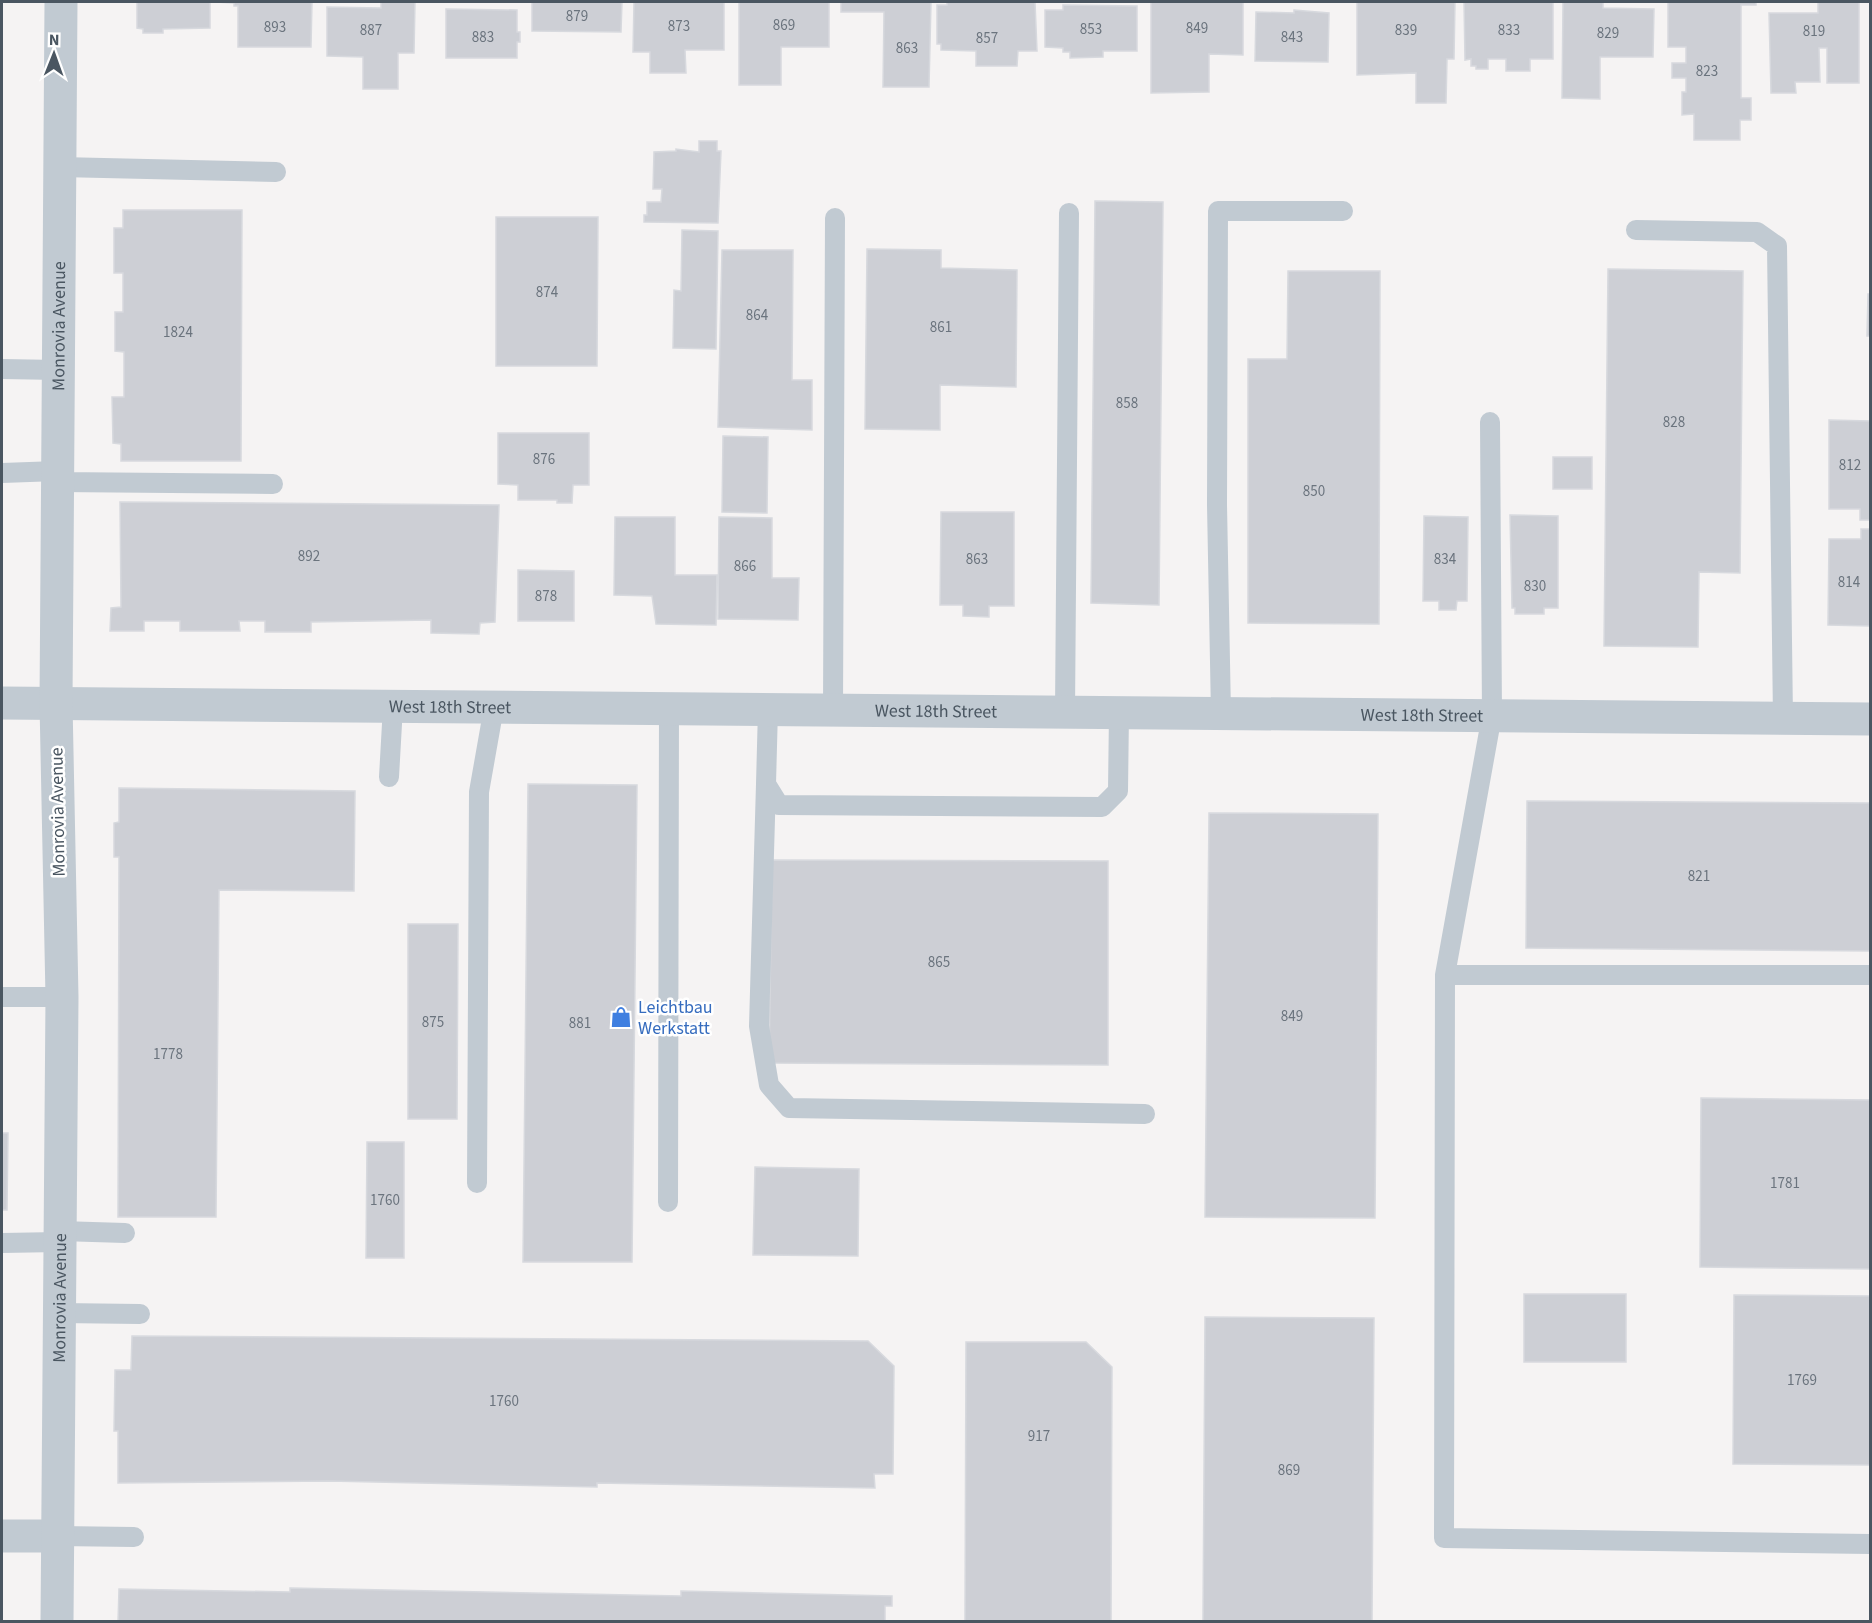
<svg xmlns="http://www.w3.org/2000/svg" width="1872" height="1623" font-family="'Source Sans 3',sans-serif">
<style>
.building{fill:#cdcfd5;stroke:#d7d9de;stroke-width:1.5}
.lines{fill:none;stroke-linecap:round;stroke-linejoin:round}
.service{stroke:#c1cad2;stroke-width:20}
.minor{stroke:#c1cad2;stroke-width:33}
.tertiary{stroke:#c1cad2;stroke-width:33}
.labels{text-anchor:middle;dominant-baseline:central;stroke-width:5;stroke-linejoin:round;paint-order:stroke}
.number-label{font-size:15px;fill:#6b747e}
.street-label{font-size:18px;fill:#4a5661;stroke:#fff}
.shop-label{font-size:18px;fill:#366cbe;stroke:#fff;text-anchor:start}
</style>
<rect width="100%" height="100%" fill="#f5f3f3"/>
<path class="building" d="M137,2H210V28L163,29V33H143V29L137,28Z
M215,2H312L311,47H238V6H234V3Z
M381,2H415L414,53H398V89H363V57L327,56V7L381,8Z
M532,2H622L621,32L532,31Z
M634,2H724V50H685L686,73H650V52H633Z
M739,2H829V47H781V85H739Z
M841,2H931L929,87H883L884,12H841Z
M947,2H1035L1037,51H1018L1017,66H976V51L941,50V44H937V5H947Z
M1151,2H1243V55L1209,54V92L1151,93Z
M1357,2H1455L1454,59H1447L1446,103H1416V73L1357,75Z
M1464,2H1553V59H1530V71H1506V59H1488V69H1476V66H1471V59L1465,60Z
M1563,2H1603V8L1654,9L1653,57H1600V99L1562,98Z
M1668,2H1756V5H1741V98H1751V120H1740V140H1694V114L1682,115V92H1686V78H1672V63H1686V47H1668Z
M1818,2H1859V83H1827V48H1819L1820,82H1795L1796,93H1771L1769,13H1818Z
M1063,5L1137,6V51H1103V57L1070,58V52H1063V48L1045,47V10H1063Z
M446,9L517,10V32H520V42H517V58H446Z
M1294,10L1329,13L1328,62L1255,61L1256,12L1294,13Z
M699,141H717V151H721L718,223L644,222V215H647V202H661L662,189H653L654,152L676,151V149L699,152Z
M1095,201L1163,202L1159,605L1091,603Z
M123,210H242L241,461H121V444L113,443L112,397H124V352L115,351V312H123V273H114V228H123Z
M496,217H598L597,366H496Z
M682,230L718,231L716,349L673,348L674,290L681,291Z
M867,249L941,250V268L1017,270L1016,387L940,385V430L865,429Z
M722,250H793L792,380H812V430L718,427Z
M1608,269L1743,271L1740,573L1699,572L1698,647L1604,646Z
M1288,271H1380L1379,624L1248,623V359H1287Z
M1868,294H1870V336H1867Z
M1829,420L1870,421V520H1860V509H1829Z
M498,433H589V485H573L572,503H557V500H518V485L498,484Z
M723,436L768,437L767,513L722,512Z
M1553,457H1592V489H1553Z
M120,502L499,505L495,622L480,623L479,634L431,633V620L311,622V632H265V621H239L240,631H180V621H144V631H110L111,608L121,607Z
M941,512H1014V606H989V617L963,616V605H940Z
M1510,515L1558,516V608H1544V614H1515V608H1512Z
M1424,516L1468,517L1467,601H1457L1456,610H1439V601H1423Z
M615,517H675V575H717L716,625L656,624L652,596L614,595Z
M719,517L772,518V578H799L798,620L718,619Z
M1861,529H1870V626L1828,625L1829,539H1861Z
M518,570L574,571V621H518Z
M528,784L637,785L632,1262H523Z
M119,788L355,791L354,891L219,890L216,1217H118L119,857H114V823L119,822Z
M1527,801L1870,803V951L1526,948Z
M1209,813L1378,814L1375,1218L1205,1217Z
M772,860L1108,861V1065L769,1063Z
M408,924H458L457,1119H408Z
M1701,1098L1870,1100V1269L1700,1267Z
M2,1133H8L7,1210H2Z
M367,1142H404V1258H366Z
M755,1167L859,1169L858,1256L753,1255Z
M1524,1294H1626V1362H1524Z
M1734,1295L1870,1296V1465L1733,1464Z
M1205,1317L1374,1318L1372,1622H1203Z
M132,1336L868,1341L894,1366L893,1474H874L875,1488L597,1483V1487L329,1481L118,1483V1431H114L115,1370H131Z
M966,1342H1086L1112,1367L1111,1622H965Z
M290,1588L681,1596V1591L892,1596V1606H885V1622H118L119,1589L290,1592Z"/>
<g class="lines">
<path class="service" d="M60,167L276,172
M1636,230L1757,232L1777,246L1783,719
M2,369L58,370
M1490,422L1492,715L1445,975L1444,1538L1870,1544
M2,473L57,471
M57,482L273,484
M768,709L766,784L779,805L1102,807L1118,791L1119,712
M833,710L835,218
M1065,712L1069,213
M1221,714L1217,505L1218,211H1343
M389,777L393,706
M766,784L759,1026L769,1085L789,1108L1145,1114
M1445,975H1870
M2,997H62
M477,1183L479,792L494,707
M668,1202L669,709
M60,1231L125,1233
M2,1243L59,1242
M59,1313L140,1314
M57,1536L134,1537"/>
<path class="minor" d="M2,1536H57"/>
<g class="tertiary">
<path id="s1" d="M2,703L1870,719"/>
<path id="s2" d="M57,1622L62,997L56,703L61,2"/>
</g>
</g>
<defs>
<symbol id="shop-bare" viewBox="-9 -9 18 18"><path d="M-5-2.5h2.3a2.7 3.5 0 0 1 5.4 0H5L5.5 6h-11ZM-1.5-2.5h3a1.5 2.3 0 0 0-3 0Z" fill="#3f7fe0" stroke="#fff" stroke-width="2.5" paint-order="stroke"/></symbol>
</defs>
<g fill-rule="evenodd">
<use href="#shop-bare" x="606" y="1002" width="30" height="30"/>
</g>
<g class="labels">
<g class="number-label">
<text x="577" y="16">879</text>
<text x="784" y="25">869</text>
<text x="679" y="26">873</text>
<text x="275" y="27">893</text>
<text x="1197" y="28">849</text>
<text x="1091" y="29">853</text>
<text x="371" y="30">887</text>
<text x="1406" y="30">839</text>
<text x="1509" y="30">833</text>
<text x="1814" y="31">819</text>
<text x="1608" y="33">829</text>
<text x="483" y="37">883</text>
<text x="1292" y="37">843</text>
<text x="987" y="38">857</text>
<text x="907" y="48">863</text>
<text x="1707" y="71">823</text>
<text x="547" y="292">874</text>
<text x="757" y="315">864</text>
<text x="941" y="327">861</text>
<text x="178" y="332">1824</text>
<text x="1127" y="403">858</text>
<text x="1674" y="422">828</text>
<text x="544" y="459">876</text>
<text x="1850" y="465">812</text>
<text x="1314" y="491">850</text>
<text x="309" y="556">892</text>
<text x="977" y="559">863</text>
<text x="1445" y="559">834</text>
<text x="745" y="566">866</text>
<text x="1849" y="582">814</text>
<text x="1535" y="586">830</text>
<text x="546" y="596">878</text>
<text x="1699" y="876">821</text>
<text x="939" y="962">865</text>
<text x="1292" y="1016">849</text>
<text x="433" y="1022">875</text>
<text x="580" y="1023">881</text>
<text x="168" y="1054">1778</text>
<text x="1785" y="1183">1781</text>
<text x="385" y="1200">1760</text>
<text x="1802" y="1380">1769</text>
<text x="504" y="1401">1760</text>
<text x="1039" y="1436">917</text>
<text x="1289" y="1470">869</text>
</g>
<g class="street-label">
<text stroke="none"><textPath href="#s2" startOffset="1296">Monrovia Avenue</textPath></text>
<text stroke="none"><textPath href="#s1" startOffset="448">West 18th Street</textPath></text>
<text stroke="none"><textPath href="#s1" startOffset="934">West 18th Street</textPath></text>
<text stroke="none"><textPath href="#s1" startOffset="1420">West 18th Street</textPath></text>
<text transform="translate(58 812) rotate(-91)">Monrovia Avenue</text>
<text stroke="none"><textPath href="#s2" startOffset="324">Monrovia Avenue</textPath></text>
</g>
<g class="shop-label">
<text x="638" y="1007">Leichtbau<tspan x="638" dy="21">Werkstatt</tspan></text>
</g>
</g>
<rect width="1872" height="1623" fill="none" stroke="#4a5661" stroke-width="6"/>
<g transform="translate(54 54) rotate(1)" stroke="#ffffff" stroke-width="4.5" paint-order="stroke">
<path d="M0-4.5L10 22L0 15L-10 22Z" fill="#4a5661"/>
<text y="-9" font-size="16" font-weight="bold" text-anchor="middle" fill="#4a5661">N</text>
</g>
</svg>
